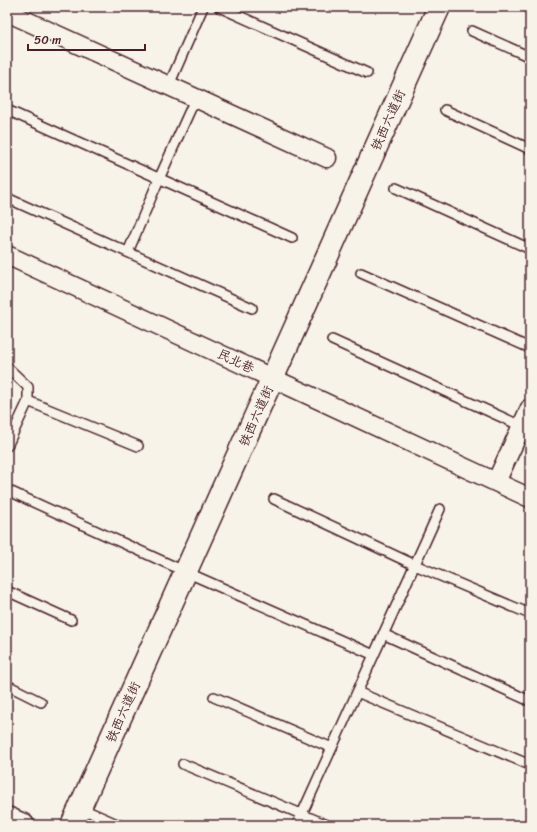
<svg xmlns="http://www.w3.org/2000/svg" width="537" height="832" font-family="Sriracha,'LXGW WenKai TC',sans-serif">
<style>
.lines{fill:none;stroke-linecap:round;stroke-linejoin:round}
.service-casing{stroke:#4a1f2b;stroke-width:12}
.minor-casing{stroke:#4a1f2b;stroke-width:21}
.secondary-casing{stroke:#4a1f2b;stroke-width:25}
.service{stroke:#f7f3e8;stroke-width:9}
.minor{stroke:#f7f3e8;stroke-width:18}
.secondary{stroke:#f7f3e8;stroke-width:22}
.labels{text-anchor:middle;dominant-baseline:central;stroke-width:3;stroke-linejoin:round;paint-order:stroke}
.street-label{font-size:13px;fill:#4a1f2b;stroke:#f7f3e8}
</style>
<rect width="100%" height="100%" fill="#f7f3e8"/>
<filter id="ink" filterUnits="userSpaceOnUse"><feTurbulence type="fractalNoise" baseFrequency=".025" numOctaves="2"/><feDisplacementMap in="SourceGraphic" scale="8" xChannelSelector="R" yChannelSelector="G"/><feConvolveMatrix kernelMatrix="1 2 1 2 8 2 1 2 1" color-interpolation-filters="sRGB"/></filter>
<g filter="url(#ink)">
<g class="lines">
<defs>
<path id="service" d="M219,7L367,73
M472,31L530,57
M169,85L203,7
M7,110L292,238
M445,110L530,149
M396,188L530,249
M7,198L252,308
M128,252L159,179L196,97
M361,273L530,348
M332,340L530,430
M7,367L28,387V401L7,446
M28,401L138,446
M7,490L186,572L374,655
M274,499L415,565L530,614
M7,591L71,620
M383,634L530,701
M7,685L41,702
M357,692L530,765
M214,697L332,748
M183,764L327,825
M80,808L119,825
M297,825L440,509"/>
<path id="minor" d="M7,12L327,158
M7,255L530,498
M496,482L530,408"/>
<path id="secondary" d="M7,818L23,825
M72,825L439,7"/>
</defs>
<use href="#service" class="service-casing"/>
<use href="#minor" class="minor-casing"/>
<use href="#secondary" class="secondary-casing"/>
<use href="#service" class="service"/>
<use href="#minor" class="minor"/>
<use href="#secondary" class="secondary"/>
</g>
</g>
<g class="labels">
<g class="street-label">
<text transform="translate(388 120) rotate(-66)">铁西六道街</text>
<text transform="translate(236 361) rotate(25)">民北巷</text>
<text transform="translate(256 416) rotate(-66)">铁西六道街</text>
<text transform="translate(123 712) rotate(-66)">铁西六道街</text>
</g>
</g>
<rect width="537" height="832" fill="none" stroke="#f7f3e8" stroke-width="24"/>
<rect x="12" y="12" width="513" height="808" fill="none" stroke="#4a1f2b" stroke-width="1.5" filter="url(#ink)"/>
<path d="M28 44v6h117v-6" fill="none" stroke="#4a1f2b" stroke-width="2"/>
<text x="34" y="44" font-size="12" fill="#4a1f2b" stroke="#f7f3e8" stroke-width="3" paint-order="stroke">50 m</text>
</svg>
